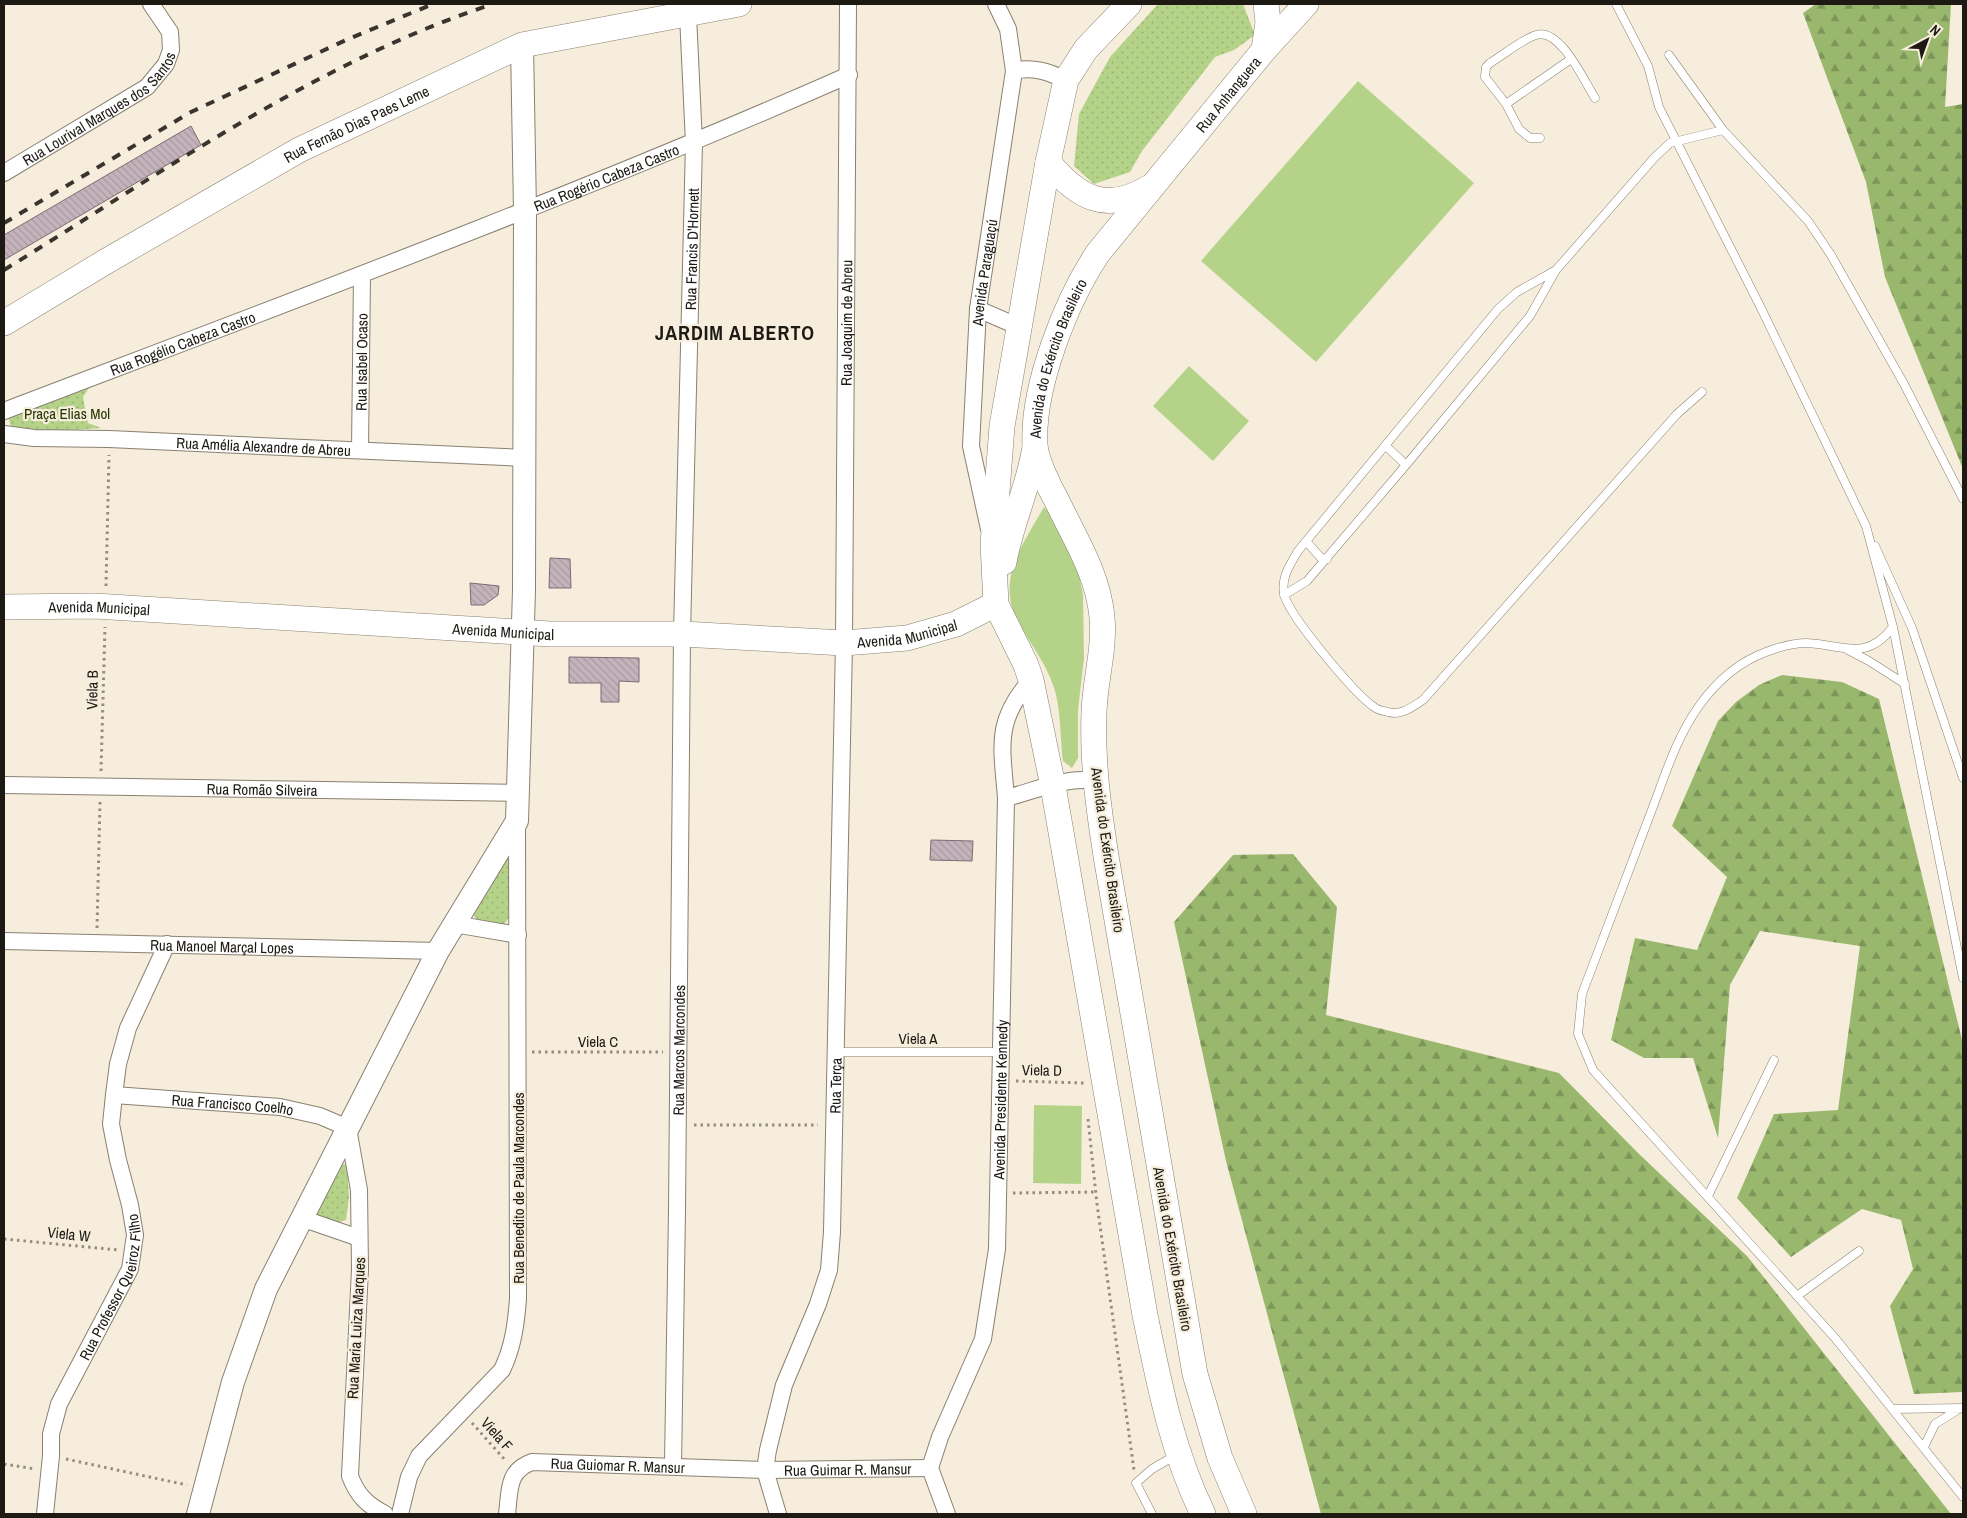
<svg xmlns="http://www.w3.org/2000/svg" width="1967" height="1518" font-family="'Archivo Narrow',sans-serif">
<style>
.green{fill:#b4d389}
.forest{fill:url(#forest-firs)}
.park{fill:url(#park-dots)}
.building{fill:url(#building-back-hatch);stroke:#7c6b74}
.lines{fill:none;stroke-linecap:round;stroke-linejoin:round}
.service-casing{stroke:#898071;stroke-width:9}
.minor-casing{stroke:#898071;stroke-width:18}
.secondary-casing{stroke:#898071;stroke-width:24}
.primary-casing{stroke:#898071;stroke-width:26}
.path{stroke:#948d81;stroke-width:3;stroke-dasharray:2.5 4;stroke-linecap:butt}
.service{stroke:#fff;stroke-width:8}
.minor{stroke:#fff;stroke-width:16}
.secondary{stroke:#fff;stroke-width:22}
.primary{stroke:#fff;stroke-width:25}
.rail{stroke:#39352e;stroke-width:4;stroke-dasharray:9 9;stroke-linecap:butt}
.labels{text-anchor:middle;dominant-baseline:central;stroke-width:4.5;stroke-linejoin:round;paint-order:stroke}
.street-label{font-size:15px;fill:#1d1a14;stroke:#f6eddc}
.park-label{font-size:15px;fill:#233500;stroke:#f6eddc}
.district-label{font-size:20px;font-weight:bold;letter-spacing:1px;fill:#1d1a14;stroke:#f6eddc}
</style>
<defs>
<pattern id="forest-firs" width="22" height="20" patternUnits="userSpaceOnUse" patternTransform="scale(1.25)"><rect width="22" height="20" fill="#99b86d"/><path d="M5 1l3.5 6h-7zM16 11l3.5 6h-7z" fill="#7c9558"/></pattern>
<pattern id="park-dots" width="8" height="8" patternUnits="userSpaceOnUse" patternTransform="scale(1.25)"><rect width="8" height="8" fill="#b4d389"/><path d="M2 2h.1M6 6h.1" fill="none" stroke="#9ab575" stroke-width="1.8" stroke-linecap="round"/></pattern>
<pattern id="building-back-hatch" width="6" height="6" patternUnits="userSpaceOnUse" patternTransform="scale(1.25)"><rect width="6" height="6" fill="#c5b3bc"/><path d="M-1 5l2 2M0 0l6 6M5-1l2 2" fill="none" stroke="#a999a1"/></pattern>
</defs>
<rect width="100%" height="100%" fill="#f6eddc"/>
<path class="green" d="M1358,81L1474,183L1316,362L1201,261Z
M1189,366L1249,421L1213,461L1153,406Z
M1044,507L1051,514L1077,564L1083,595L1084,658L1078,710V758L1072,768L1063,761C1060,738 1061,706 1053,685C1046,665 1033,647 1022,629C993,582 1021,548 1044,507Z
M1034,1105L1082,1106L1081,1184L1033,1183Z"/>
<path class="forest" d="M1816,4H1951L1945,107L1963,104V469L1885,277L1866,182L1803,13Z
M1782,675L1842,682L1879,699L1963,1044V1392L1914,1394L1890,1306L1913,1269L1901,1220L1862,1209L1791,1257L1737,1198L1774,1114L1838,1110L1860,946L1760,931L1730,985L1718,1138L1693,1058H1644L1611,1040L1635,938L1697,950L1727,877L1672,826L1718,721L1736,702L1759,685Z
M1293,854L1337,907L1326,1015L1559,1073L1639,1154L1747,1256L1951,1514H1321L1226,1161L1174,922L1233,855Z"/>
<path class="park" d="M1158,4H1243L1255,35L1234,50L1215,57L1142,151L1130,172L1094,184L1074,166L1079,114L1110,57Z
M91,385L83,397L88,423L101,428L44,432L12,430L8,416Z
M509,852L511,860L508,919L502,927L479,924L473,914Z
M345,1164L347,1167L349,1197L346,1220L333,1224L315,1216L341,1165Z"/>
<path class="building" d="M191,126L201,145L4,260V235Z
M550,558L570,559L571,588H549Z
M470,583L499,586L498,595L484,605H471Z
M569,657L639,658V682L619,681V702H601V683H569Z
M931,840L973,841L972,861L930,860Z"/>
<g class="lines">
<defs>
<path id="service" d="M1616,4L1648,66L1659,107L1761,308L1866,526L1893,627L1963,978
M1669,55L1723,130L1808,221L1831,255L1904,384L1963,499
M1506,104L1571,59
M1540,138H1530L1519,129L1506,104L1485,77L1486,67L1490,63C1503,55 1523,39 1536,35C1560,27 1584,81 1595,98
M1556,270L1517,292L1498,309L1298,551C1290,565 1281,577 1284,594C1289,616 1354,693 1374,707C1377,710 1384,711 1388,712C1401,716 1412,707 1423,700L1677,414L1702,392
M1386,446L1406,465
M1306,541L1321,558L1327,559
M1875,546L1912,628L1963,778
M1284,595L1307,581L1406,465L1530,316L1556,270L1655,157L1670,143L1723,130
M1893,627C1866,662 1844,645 1807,643C1793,643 1779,647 1766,652C1739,662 1716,682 1699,706C1675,739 1663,782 1648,820C1626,878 1604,936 1582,994L1578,1034L1593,1070L1835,1338L1963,1497
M1848,650L1869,661L1905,684
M835,1052H1001
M1708,1196L1774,1060
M1797,1296L1859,1251
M1893,1409L1963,1408
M1924,1447L1935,1424L1959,1409
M1152,1514L1136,1483L1152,1469L1176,1455"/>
<g id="minor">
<path d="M1014,71C1032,66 1049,72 1066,80"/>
<path id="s1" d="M4,173L147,87L166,64L171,50L170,32L151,4"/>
<path d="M978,309L1019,327"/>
<path id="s2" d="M4,411C287,303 572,197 849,75"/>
<path id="s3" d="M4,434L34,438L109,439L524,458"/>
<path id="s4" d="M360,450L362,275"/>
<path id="s5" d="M989,529L971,446L978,309L1014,71L1008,29L996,4"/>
<path id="s6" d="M4,785L519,793"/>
<path d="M1006,798C1035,791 1066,776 1095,781"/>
<path d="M454,924L518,935"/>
<path id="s7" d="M4,941L438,951"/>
<path id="s8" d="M114,1095L280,1107L320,1116L348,1128L359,1190L360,1269L350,1476C357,1495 367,1505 385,1514"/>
<path d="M301,1218L359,1238"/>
<path id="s9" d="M673,1465L677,1210L682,634L694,143L688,15"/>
<path id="s10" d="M45,1514L51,1456V1434L59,1404L130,1269L135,1235L130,1205L118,1160L111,1124L114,1095L118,1064L128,1028L167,944"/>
<path d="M400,1514L409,1477L419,1456L502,1370C513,1347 516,1325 518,1299L517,821"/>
<path id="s11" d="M507,1514C510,1490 507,1471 532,1462L765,1470L930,1468"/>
<path id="s12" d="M778,1514L765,1470L768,1450L784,1385L818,1304L829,1270L832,1232L844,643L848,4"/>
<path id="s13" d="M947,1514L930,1468L940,1437L983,1339L997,1249L1006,798C1002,747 994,721 1031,680"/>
</g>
<path id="secondary" d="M198,1514L233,1382L266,1289L438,951L517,821L524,590L525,211L522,45"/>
<g id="primary">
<path d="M1129,4L1086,49L1066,80L1048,162L1002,426L993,544L996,604L1026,665L1031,680L1053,786L1145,1315C1159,1383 1172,1451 1203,1514"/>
<path d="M1264,50L1268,22L1266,4"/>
<path d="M1048,162C1078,198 1106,214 1150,187"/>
<path id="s14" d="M4,323L105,262L299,150L522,45L739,4"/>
<path d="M1004,562C1011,522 1029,487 1035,447"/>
<path id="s15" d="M4,607L95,606L550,634H682L844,643L907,638L956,624L996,604"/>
<path id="s16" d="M1244,1514L1220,1458L1195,1374L1107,862C1099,812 1092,763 1094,712C1095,680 1105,649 1102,617C1098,574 1075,539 1057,501C1049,487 1036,460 1035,445C1032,387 1066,301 1098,253L1264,50L1306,4"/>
</g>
</defs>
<use href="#service" class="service-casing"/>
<use href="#minor" class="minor-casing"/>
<use href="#secondary" class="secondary-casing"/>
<use href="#primary" class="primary-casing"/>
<path class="path" d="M106,586L109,455
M101,771L105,627
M97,928L100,802
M532,1052H663
M1016,1081L1084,1083
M1088,1119L1097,1204L1134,1470
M694,1125H818
M1013,1193L1096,1192
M4,1239L118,1250
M472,1423L506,1461
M66,1459L187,1485
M4,1464L35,1469"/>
<use href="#service" class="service"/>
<use href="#minor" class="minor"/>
<use href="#secondary" class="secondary"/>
<use href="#primary" class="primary"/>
<path class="rail" d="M4,223L191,112L346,40L433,4
M4,270C160,174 318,61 493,4"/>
</g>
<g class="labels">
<g class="street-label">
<text stroke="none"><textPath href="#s16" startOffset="1510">Rua Anhanguera</textPath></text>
<text stroke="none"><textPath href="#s1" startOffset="116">Rua Lourival Marques dos Santos</textPath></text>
<text stroke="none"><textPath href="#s14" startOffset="405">Rua Fernão Dias Paes Leme</textPath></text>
<text stroke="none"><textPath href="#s2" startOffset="646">Rua Rogério Cabeza Castro</textPath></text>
<text stroke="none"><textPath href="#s9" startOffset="1216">Rua Francis D'Hornett</textPath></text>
<text stroke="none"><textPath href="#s5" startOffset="259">Avenida Paraguaçú</textPath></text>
<text stroke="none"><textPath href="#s12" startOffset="1204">Rua Joaquim de Abreu</textPath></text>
<text stroke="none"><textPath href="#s2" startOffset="191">Rua Rogélio Cabeza Castro</textPath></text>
<text stroke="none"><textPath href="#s16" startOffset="1190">Avenida do Exército Brasileiro</textPath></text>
<text stroke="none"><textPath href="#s4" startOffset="88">Rua Isabel Ocaso</textPath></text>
<text stroke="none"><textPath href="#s3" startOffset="260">Rua Amélia Alexandre de Abreu</textPath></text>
<text stroke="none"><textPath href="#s15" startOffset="95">Avenida Municipal</textPath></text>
<text stroke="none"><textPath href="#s15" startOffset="500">Avenida Municipal</textPath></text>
<text stroke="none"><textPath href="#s15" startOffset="905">Avenida Municipal</textPath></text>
<text transform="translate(92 690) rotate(-89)">Viela B</text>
<text stroke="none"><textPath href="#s6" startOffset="258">Rua Romão Silveira</textPath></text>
<text transform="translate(1108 850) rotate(82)">Avenida do Exército Brasileiro</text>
<text stroke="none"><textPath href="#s7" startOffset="218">Rua Manoel Marçal Lopes</textPath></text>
<text x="918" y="1038">Viela A</text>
<text x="598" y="1041">Viela C</text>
<text stroke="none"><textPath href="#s9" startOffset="415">Rua Marcos Marcondes</textPath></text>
<text transform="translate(1042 1070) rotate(1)">Viela D</text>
<text stroke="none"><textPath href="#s12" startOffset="441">Rua Terça</textPath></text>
<text stroke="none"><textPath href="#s13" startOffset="429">Avenida Presidente Kennedy</textPath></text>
<text stroke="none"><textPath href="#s8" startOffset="119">Rua Francisco Coelho</textPath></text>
<text transform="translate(518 1188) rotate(-90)">Rua Benedito de Paula Marcondes</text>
<text transform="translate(69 1234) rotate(6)">Viela W</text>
<text transform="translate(1173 1249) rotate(80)">Avenida do Exército Brasileiro</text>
<text stroke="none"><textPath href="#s10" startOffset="241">Rua Professor Queiroz Filho</textPath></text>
<text transform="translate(356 1328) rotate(-87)">Rua Maria Luiza Marques</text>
<text transform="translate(497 1434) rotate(48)">Viela F</text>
<text stroke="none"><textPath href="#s11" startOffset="148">Rua Guiomar R. Mansur</textPath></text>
<text stroke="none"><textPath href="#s11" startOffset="378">Rua Guimar R. Mansur</textPath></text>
</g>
<g class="park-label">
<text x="67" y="413">Praça Elias Mol</text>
</g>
<g class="district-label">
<text x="735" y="332">JARDIM ALBERTO</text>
</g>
</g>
<rect width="1967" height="1518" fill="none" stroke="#1d1a14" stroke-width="10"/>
<g transform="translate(1927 40) rotate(41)" stroke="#f6eddc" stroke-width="4" paint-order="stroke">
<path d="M0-4L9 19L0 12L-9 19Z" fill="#1d1a14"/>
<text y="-8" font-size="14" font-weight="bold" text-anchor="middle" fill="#1d1a14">N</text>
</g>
</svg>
